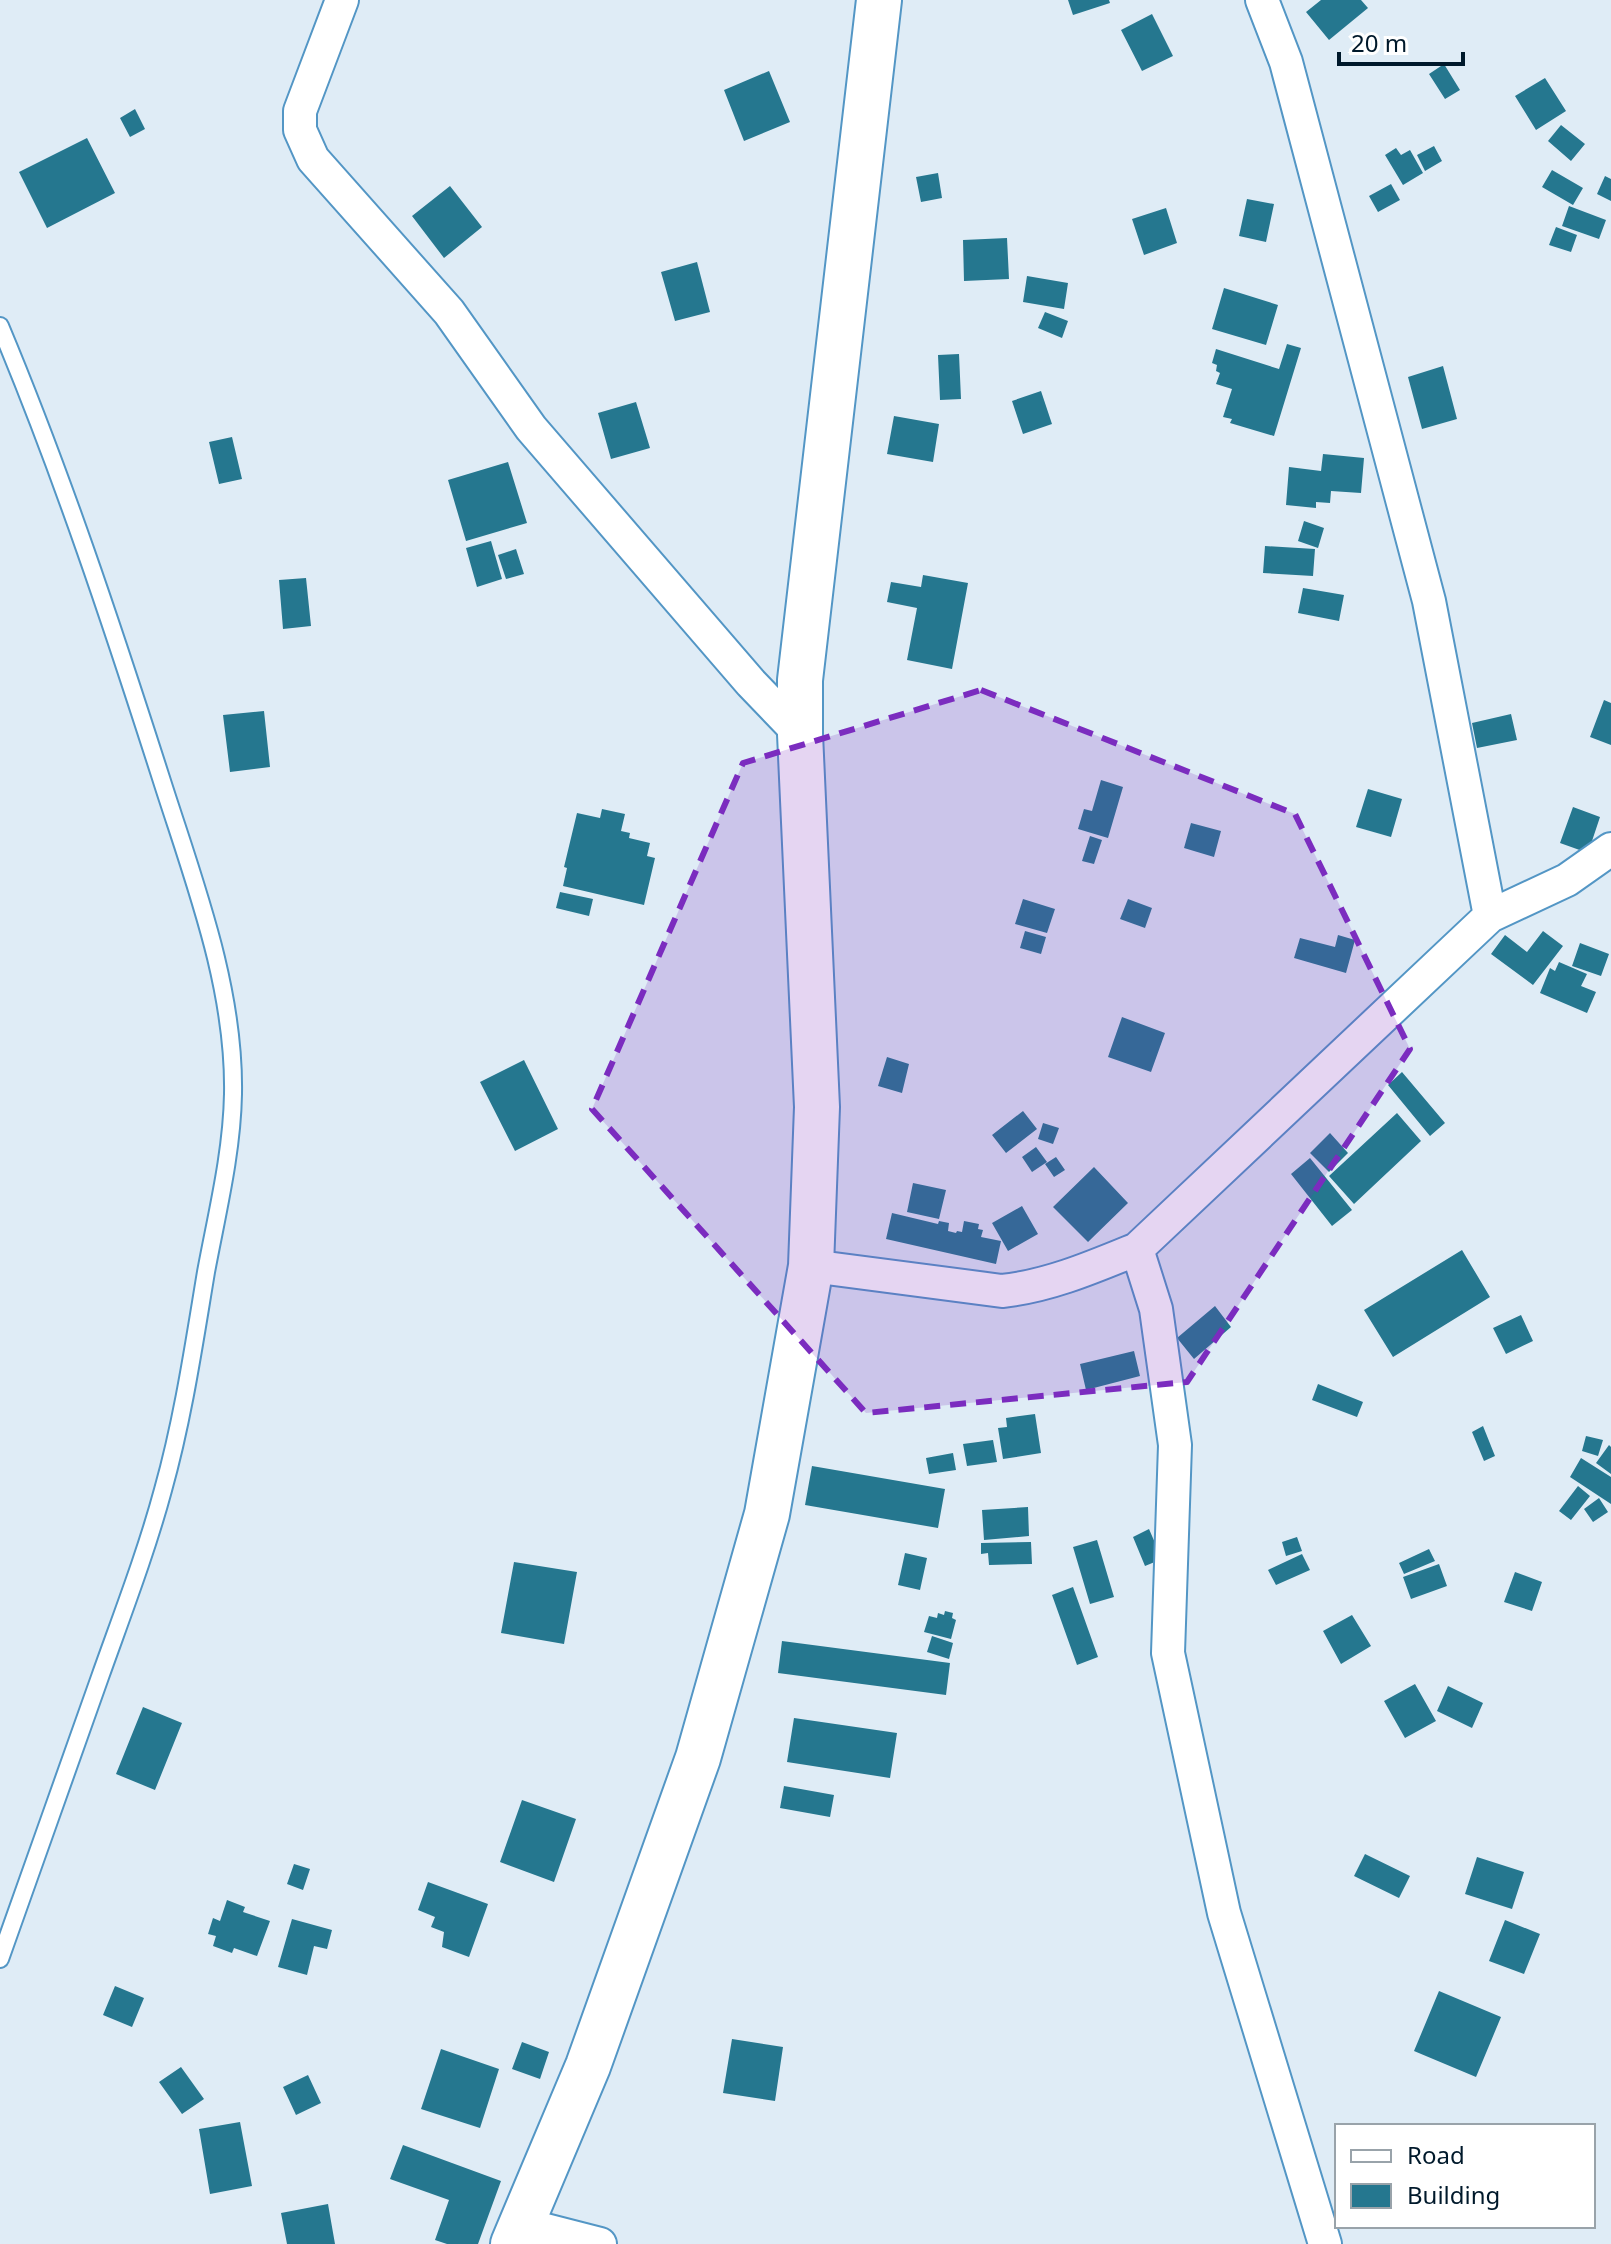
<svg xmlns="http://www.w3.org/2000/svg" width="1611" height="2244" font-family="'Noto Sans',sans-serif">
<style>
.building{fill:#25778f}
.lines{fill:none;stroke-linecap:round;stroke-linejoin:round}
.lane-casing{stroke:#5396c5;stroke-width:20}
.street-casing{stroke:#5396c5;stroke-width:36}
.secondary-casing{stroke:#5396c5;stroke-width:48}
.lane{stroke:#fff;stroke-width:16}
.street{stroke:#fff;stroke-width:32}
.secondary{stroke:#fff;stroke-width:44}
.marked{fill:#7b2cbf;fill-opacity:0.2;stroke:#7b2cbf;stroke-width:6;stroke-dasharray:16 10;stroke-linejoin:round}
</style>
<rect width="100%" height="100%" fill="#dfecf6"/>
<path class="building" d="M1068,0H1109L1110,3L1073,15Z
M1321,0H1361L1368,8L1329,40L1306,12Z
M1152,14L1173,56L1142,71L1121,30Z
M1444,64L1460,90L1445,99L1429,74Z
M769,71L790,122L744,141L724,90Z
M1545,78L1566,111L1536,130L1515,96Z
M135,109L145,129L130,137L120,118Z
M1561,125L1585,144L1571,161L1548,141Z
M87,138L115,193L47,228L19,172Z
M1434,146L1442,161L1425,171L1417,155Z
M1396,148L1401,155L1410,150L1423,173L1403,185L1385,155Z
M1552,170L1583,188L1573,205L1542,187Z
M938,173L942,198L921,202L916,177Z
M1605,176L1611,179V201L1597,194Z
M1391,184L1400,200L1378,212L1369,196Z
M450,186L482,227L444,258L412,216Z
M1247,199L1274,204L1266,242L1239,236Z
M1569,206L1606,220L1599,239L1562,226Z
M1166,208L1177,243L1144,255L1132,219Z
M1556,227L1577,235L1571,252L1549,245Z
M1007,238L1009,279L964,281L963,240Z
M697,262L710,312L675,321L661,272Z
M1027,276L1068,283L1064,309L1023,302Z
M1224,288L1278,305L1266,345L1212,329Z
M1045,312L1068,321L1062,338L1038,328Z
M1287,344L1301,348L1274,436L1230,423L1232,419L1223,417L1232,389L1216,384L1220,373L1216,371L1217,365L1212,363L1216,349L1279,369Z
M959,354L961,399L940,400L938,355Z
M1443,366L1457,419L1422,429L1408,377Z
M1041,391L1052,424L1023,434L1012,401Z
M636,402L650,448L611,459L598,413Z
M894,416L939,424L933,462L887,454Z
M232,437L242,479L219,484L209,442Z
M1323,454L1364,458L1361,493L1331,491L1330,503L1316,502V508L1286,505L1289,467L1321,471Z
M508,462L527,523L466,541L448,480Z
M1304,521L1324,528L1318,548L1298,541Z
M491,541L502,579L477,587L466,548Z
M1265,546L1315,549L1313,576L1263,573Z
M516,549L524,574L506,579L498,555Z
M923,575L968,583L952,669L907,660L917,608L887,602L891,582L921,587Z
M306,578L311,626L283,629L279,580Z
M1303,588L1344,595L1339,621L1298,613Z
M1604,700L1611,703V745L1590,737Z
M264,711L270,767L230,772L223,715Z
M1511,714L1517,740L1477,748L1472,723Z
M1101,780L1123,787L1108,838L1078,829L1084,809L1092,811Z
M1368,789L1402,799L1391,837L1356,827Z
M1573,807L1600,817L1588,853L1560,843Z
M602,809L625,814L621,831L630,833L629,838L650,843L647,856L655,858L644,905L563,886L567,868L564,867L577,813L600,818Z
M1191,823L1221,831L1214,857L1184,848Z
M1090,836L1102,840L1094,864L1082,861Z
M560,892L593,899L589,916L556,908Z
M1023,899L1055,909L1047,933L1015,924Z
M1128,899L1152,908L1145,928L1120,919Z
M1025,931L1046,937L1041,954L1020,948Z
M1543,931L1563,946L1533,985L1491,954L1505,935L1527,952Z
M1338,935L1355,940L1346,973L1294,958L1300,938L1335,947Z
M1580,943L1609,954L1601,976L1572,966Z
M1559,962L1587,974L1581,986L1596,992L1587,1013L1540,993L1550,968L1555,971Z
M1122,1017L1165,1033L1151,1072L1108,1057Z
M887,1057L909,1064L902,1093L878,1086Z
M524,1060L558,1129L515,1151L480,1082Z
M1402,1072L1445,1123L1430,1136L1388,1085Z
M1023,1111L1037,1129L1006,1153L992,1135Z
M1397,1113L1421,1141L1354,1204L1329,1176Z
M1043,1123L1059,1128L1053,1144L1038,1139Z
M1330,1133L1348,1153L1329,1172L1310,1153Z
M1036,1147L1047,1162L1032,1172L1022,1157Z
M1056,1157L1065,1170L1054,1177L1045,1164Z
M1310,1158L1352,1210L1332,1226L1291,1174Z
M1094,1167L1128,1203L1088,1242L1053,1207Z
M913,1183L946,1190L939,1219L907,1212Z
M1022,1206L1038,1234L1008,1251L992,1223Z
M892,1213L938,1224L939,1221L949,1223L948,1231L956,1233L957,1231L962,1232L964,1221L979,1224L978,1229L983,1230L981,1237L1001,1241L996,1264L886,1239Z
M1462,1250L1490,1297L1393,1357L1364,1310Z
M1215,1306L1231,1327L1194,1359L1177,1338Z
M1521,1315L1533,1341L1506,1354L1493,1328Z
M1134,1351L1140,1376L1086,1390L1080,1364Z
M1318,1384L1363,1402L1357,1417L1312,1400Z
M1035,1414L1041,1453L1003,1459L998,1428L1007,1427L1006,1418Z
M1483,1426L1495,1456L1484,1461L1472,1432Z
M1586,1436L1603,1440L1598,1456L1582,1451Z
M993,1440L997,1462L967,1466L963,1444Z
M1609,1445L1611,1447V1474L1596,1463Z
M953,1453L956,1470L929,1474L926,1458Z
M1581,1458L1611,1477V1504L1570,1477Z
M812,1466L945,1489L938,1528L805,1505Z
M1578,1486L1590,1496L1571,1520L1559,1511Z
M1599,1498L1608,1512L1593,1522L1584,1509Z
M1028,1507L1029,1536L984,1540L982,1510Z
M1149,1529L1162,1559L1145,1566L1133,1537Z
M1297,1537L1302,1551L1286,1556L1282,1542Z
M1097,1540L1114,1597L1090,1604L1073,1547Z
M1031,1542L1032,1564L989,1565L988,1553L981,1554V1543Z
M1429,1549L1435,1561L1404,1574L1399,1563Z
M905,1553L927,1558L920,1590L898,1585Z
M1302,1554L1310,1570L1276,1585L1268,1570Z
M514,1562L577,1572L564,1644L501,1633Z
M1439,1564L1447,1586L1411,1599L1403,1577Z
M1515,1572L1542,1582L1532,1611L1504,1602Z
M1073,1587L1098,1657L1077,1665L1052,1595Z
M945,1611L953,1613L952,1618L956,1620L951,1639L924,1632L929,1616L937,1618L938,1613L944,1615Z
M1352,1615L1371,1646L1341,1664L1323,1631Z
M932,1636L953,1643L949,1659L927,1652Z
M782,1641L950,1663L946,1695L778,1673Z
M1415,1684L1436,1721L1405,1738L1384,1701Z
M1448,1686L1483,1703L1472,1728L1437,1711Z
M143,1707L182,1723L155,1790L116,1774Z
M794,1718L897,1733L890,1778L787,1762Z
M784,1786L834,1795L830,1817L780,1808Z
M522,1800L576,1819L554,1882L500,1862Z
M1365,1854L1410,1876L1399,1898L1354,1876Z
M1477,1857L1524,1872L1512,1909L1465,1894Z
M294,1864L310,1869L303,1890L287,1884Z
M428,1882L488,1904L469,1957L442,1947L444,1932L431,1927L435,1917L418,1910Z
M227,1900L245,1907L243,1912L270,1921L257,1956L234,1948L232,1953L213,1946L216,1936L208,1934L213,1918L220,1921Z
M292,1919L332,1930L327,1949L314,1946L307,1975L278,1967Z
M1505,1920L1540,1934L1524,1974L1489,1961Z
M115,1986L144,1998L132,2027L103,2015Z
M1439,1991L1501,2017L1476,2077L1414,2051Z
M732,2039L783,2047L775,2101L723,2093Z
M522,2042L549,2052L540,2079L512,2069Z
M441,2049L499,2069L480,2128L421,2109Z
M181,2067L204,2099L182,2114L159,2082Z
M308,2075L321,2103L296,2115L283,2087Z
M240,2122L252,2186L210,2194L199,2129Z
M403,2145L501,2181L478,2244H447L435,2240L449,2200L390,2179Z
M328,2204L335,2244H287L281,2213Z"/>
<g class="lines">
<defs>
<path id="lane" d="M0,326C62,474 112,625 161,778C193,879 235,986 233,1094C232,1153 217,1213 206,1272C194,1344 183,1419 163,1490C146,1553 122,1615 100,1677C67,1771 33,1865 0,1959"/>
<path id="street" d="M342,0L300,111V130L313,159L449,312L531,428L751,683L800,734
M1262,0L1286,62L1429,601L1490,916
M1137,1249L1156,1309L1175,1445L1168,1653L1224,1913L1325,2244
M811,1266L1002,1291C1049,1286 1093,1267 1137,1249L1490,916L1567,880L1611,849
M522,2224L600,2244"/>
<path id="secondary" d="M513,2244L588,2066L698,1758L767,1514L811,1266L817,1107L800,734V680L879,0"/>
</defs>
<use href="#lane" class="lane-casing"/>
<use href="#street" class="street-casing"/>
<use href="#secondary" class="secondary-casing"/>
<use href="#lane" class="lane"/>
<use href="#street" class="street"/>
<use href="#secondary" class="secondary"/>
</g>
<path class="marked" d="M981,690L1295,814L1410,1049L1187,1382L866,1413L592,1109L743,763Z"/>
<rect x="1335" y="2124" width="260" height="104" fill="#ffffff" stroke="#99a3aa" stroke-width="2"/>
<rect x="1351" y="2150" width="40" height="12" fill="#ffffff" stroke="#99a3aa" stroke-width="2"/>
<text x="1407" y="2164" font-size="24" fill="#00192b">Road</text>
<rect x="1351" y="2184" width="40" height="24" fill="#25778f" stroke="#99a3aa" stroke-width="2"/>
<text x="1407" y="2204" font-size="24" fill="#00192b">Building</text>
<path d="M1339 52v12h124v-12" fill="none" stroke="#00192b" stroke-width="4"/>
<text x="1351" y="52" font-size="24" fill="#00192b" stroke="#ffffff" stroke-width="6" paint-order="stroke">20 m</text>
</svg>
